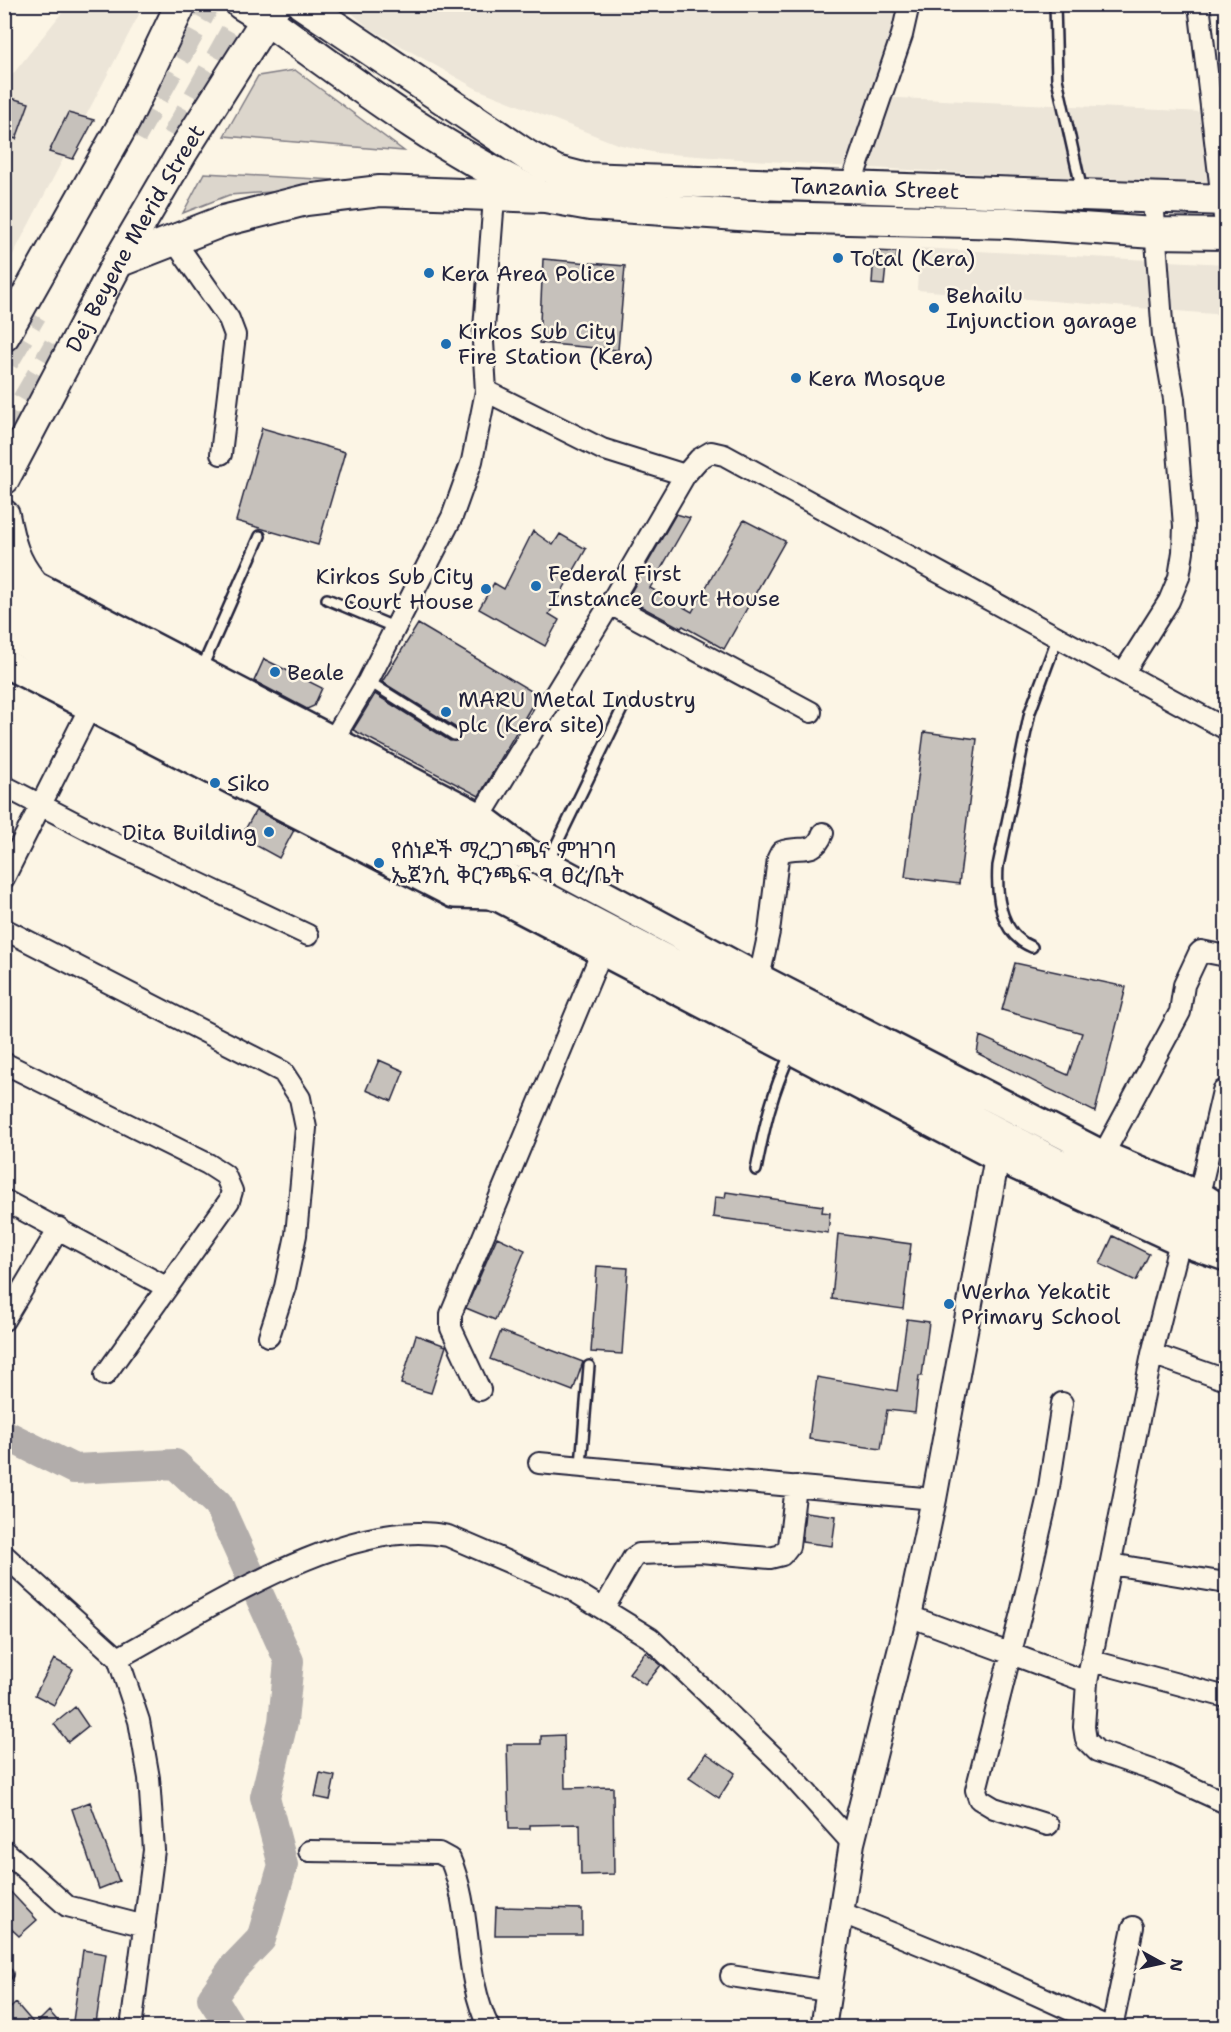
<svg xmlns="http://www.w3.org/2000/svg" width="1231" height="2032" font-family="'Shantell Sans','Noto Sans Ethiopic',sans-serif">
<style>
.built{fill:#ece5d8}
.green{fill:#dcd6cc;stroke:#7f7c84;stroke-width:1.5}
.lines{fill:none;stroke-linecap:round;stroke-linejoin:round}
.river{stroke:#b2adab;stroke-width:30}
.building{fill:#c6c1bb;stroke:#22223b;stroke-width:1.5}
.primary-tunnel{stroke:#d0cbc3;stroke-width:30;stroke-dasharray:30 15;stroke-linecap:butt}
.service-casing{stroke:#22223b;stroke-width:14}
.minor-casing{stroke:#22223b;stroke-width:24}
.tertiary-casing{stroke:#22223b;stroke-width:28}
.secondary-casing{stroke:#22223b;stroke-width:32}
.primary-casing{stroke:#22223b;stroke-width:34}
.service{stroke:#fcf5e5;stroke-width:9}
.minor{stroke:#fcf5e5;stroke-width:20}
.tertiary{stroke:#fcf5e5;stroke-width:24}
.secondary{stroke:#fcf5e5;stroke-width:27}
.primary{stroke:#fcf5e5;stroke-width:30}
.poi-dot{fill:#1f6fb2;stroke:#fcf5e5;stroke-width:2}
.labels{text-anchor:middle;dominant-baseline:central;stroke-width:5;stroke-linejoin:round;paint-order:stroke}
.street-label{font-size:22px;fill:#22223b;stroke:#fcf5e5}
.poi-label{font-size:22px;fill:#22223b;stroke:#fcf5e5;text-anchor:start}
</style>
<rect width="100%" height="100%" fill="#fcf5e5"/>
<filter id="ink" filterUnits="userSpaceOnUse"><feTurbulence type="fractalNoise" baseFrequency=".0167" numOctaves="2"/><feDisplacementMap in="SourceGraphic" scale="12" xChannelSelector="R" yChannelSelector="G"/><feConvolveMatrix kernelMatrix="1 2 1 2 8 2 1 2 1" color-interpolation-filters="sRGB"/></filter>
<g filter="url(#ink)">
<path class="built" d="M68,5H144L5,270V84Z
M343,5H907L877,97L1226,113V186L851,167L656,153L617,144L477,89L369,28Z
M919,248L1226,264V315L917,290Z"/>
<path class="green" d="M295,70L404,151L224,136L258,76Z
M204,173L392,183L229,195L183,213Z"/>
<g class="lines">
<path class="river" d="M4,1434L74,1469L175,1464L218,1504L289,1661L283,1722L265,1797L283,1865L261,1939L234,1967L212,1998L231,2028"/>
</g>
<path class="building" d="M11,98L29,103L16,139L4,135V108Z
M68,113L94,120L73,159L49,152Z
M874,251L897,252L896,266H886L884,285L872,284Z
M543,259L625,266L618,350L539,343Z
M262,428L345,452L318,545L236,521Z
M676,514L690,518L650,588L692,612L744,520L785,541L724,649L683,626L681,628L627,599Z
M533,531L553,545L560,534L586,549L549,614L559,620L545,646L479,609L494,583L504,589Z
M418,624L538,695L479,796L353,730L375,694L450,741L460,738L458,729L382,682Z
M264,659L322,688L314,706L307,709L254,681Z
M924,732L977,739L959,884L905,877Z
M256,810L294,830L279,858L241,837Z
M1015,963L1126,987L1095,1112L977,1053L980,1036L1068,1075L1082,1033L1002,1010Z
M379,1060L404,1071L392,1101L366,1090Z
M726,1192L823,1206L822,1212L830,1213L828,1233L713,1217L715,1197L725,1198Z
M838,1234L911,1244L903,1309L832,1299Z
M1113,1236L1149,1254L1136,1281L1100,1264Z
M497,1237L525,1250L495,1320L466,1308Z
M597,1266L628,1268L622,1354L591,1352Z
M907,1319L929,1322L922,1376H919L915,1413L887,1410L881,1449L809,1439L817,1377L897,1391Z
M501,1331L583,1362L573,1391L490,1359Z
M416,1335L446,1346L431,1393L401,1384Z
M805,1512L836,1516L832,1546L802,1542Z
M645,1652L661,1665L645,1685L629,1673Z
M54,1659L73,1669L54,1705L35,1695Z
M75,1707L88,1726L68,1742L54,1724Z
M564,1735L565,1788L613,1787L614,1874L581,1875L580,1824L530,1825V1829H509L507,1744H541V1736Z
M706,1753L735,1773L719,1798L689,1778Z
M320,1773L335,1776L330,1800L315,1797Z
M90,1802L119,1881L99,1889L72,1809Z
M4,1885L37,1920L19,1936L4,1922Z
M496,1907L582,1909V1935H495Z
M83,1950L106,1954L96,2023L73,2021Z
M16,2003L35,2025L49,2011L64,2028H4V2014Z"/>
<g class="lines">
<path class="primary-tunnel" d="M132,135L205,4
M176,138L251,4
M4,361L32,313
M4,441L58,347"/>
<defs>
<path id="service" d="M1055,4L1057,79L1082,191
M327,599L396,628
M201,670L260,536
M368,681L454,735
M548,862L624,705
M1032,947C1000,934 996,898 998,866L1030,712L1058,636
M756,1170C764,1128 772,1091 791,1053
M581,1465L589,1366
M4,1977L7,1974"/>
<path id="minor" d="M1199,4L1226,234
M850,187L902,35L909,4
M173,239L229,319L235,335L221,454
M486,391L602,449L685,475
M610,604L811,712
M1124,672L1169,601L1179,577L1183,552L1184,526L1174,399L1163,336L1153,199
M333,740L368,681L452,517L472,461L486,391L483,342L495,185
M4,786L114,843L308,935
M480,817L610,604L685,475L699,459L711,452L724,455L1226,729
M4,878L90,707
M4,929L283,1072L300,1098L306,1128L296,1235L285,1287L269,1336
M759,978L769,932L778,858L781,852C800,844 814,857 823,833
M4,1063L208,1164L225,1175L232,1191L229,1201L105,1375
M1103,1155L1180,1012L1184,985L1199,953L1201,951L1226,956
M1199,1195L1223,1091
M4,1200L166,1287
M1180,1241L1152,1354L1087,1682L1084,1727L1086,1740L1097,1751L1158,1772L1226,1803
M4,1320L59,1228
M1152,1354L1226,1380
M480,1390L451,1328V1314L602,951
M539,1463L934,1499
M4,1555L118,1658C205,1611 348,1515 448,1536L569,1588L650,1638L779,1762L852,1843
M1111,1564L1226,1583
M604,1608L633,1558L639,1554L700,1552L770,1558L782,1555L789,1546L796,1486
M909,1616L1087,1682
M118,1658L139,1721L149,1778L154,1850L131,2028
M1092,1661L1226,1697
M1048,1825L994,1808L979,1799L976,1790L1022,1609L1047,1500L1062,1403
M4,1850L67,1906L145,1926
M309,1851L439,1853L450,1859C473,1912 462,1972 489,2028
M840,1912L971,1965L1110,2028
M731,1976L827,1991
M1112,2028L1133,1927"/>
<path id="tertiary" d="M823,2028L852,1843L909,1616L934,1499L997,1157"/>
<path id="secondary" d="M4,569L480,817L532,856L759,978L1103,1155L1199,1195L1226,1212
M4,609L460,852L1057,1162L1213,1230
M4,663L454,894L494,895L997,1157L1180,1241L1226,1257"/>
<g id="primary">
<path d="M241,4L267,20C353,82 437,147 534,192"/>
<path id="s1" d="M302,4L528,156L556,171L583,178L1226,200"/>
<path d="M118,262L223,221L306,200L380,191L545,197L590,205L768,217L1009,223L1154,233L1226,234"/>
<path d="M4,336L125,121L181,4"/>
<path id="s2" d="M4,479L118,262L183,151L276,4"/>
<path d="M4,515C9,541 14,562 31,582"/>
<path d="M4,587L469,833L532,856"/>
<path d="M4,631L494,895"/>
</g>
</defs>
<use href="#service" class="service-casing"/>
<use href="#minor" class="minor-casing"/>
<use href="#tertiary" class="tertiary-casing"/>
<use href="#secondary" class="secondary-casing"/>
<use href="#primary" class="primary-casing"/>
<use href="#service" class="service"/>
<use href="#minor" class="minor"/>
<use href="#tertiary" class="tertiary"/>
<use href="#secondary" class="secondary"/>
<use href="#primary" class="primary"/>
</g>
</g>
<g class="poi-dot">
<circle cx="838" cy="258" r="6"/>
<circle cx="429" cy="273" r="6"/>
<circle cx="934" cy="308" r="6"/>
<circle cx="446" cy="344" r="6"/>
<circle cx="796" cy="378" r="6"/>
<circle cx="536" cy="586" r="6"/>
<circle cx="486" cy="589" r="6"/>
<circle cx="275" cy="672" r="6"/>
<circle cx="446" cy="712" r="6"/>
<circle cx="215" cy="783" r="6"/>
<circle cx="269" cy="832" r="6"/>
<circle cx="379" cy="863" r="6"/>
<circle cx="949" cy="1304" r="6"/>
</g>
<g class="labels">
<g class="street-label">
<text stroke="none"><textPath href="#s1" startOffset="624">Tanzania Street</textPath></text>
<text stroke="none"><textPath href="#s2" startOffset="274">Dej Beyene Merid Street</textPath></text>
</g>
<g class="poi-label">
<text x="850" y="258">Total (Kera)</text>
<text x="441" y="273">Kera Area Police</text>
<text x="946" y="295">Behailu<tspan x="946" dy="25">Injunction garage</tspan></text>
<text x="458" y="331">Kirkos Sub City<tspan x="458" dy="25">Fire Station (Kera)</tspan></text>
<text x="808" y="378">Kera Mosque</text>
<text x="548" y="573">Federal First<tspan x="548" dy="25">Instance Court House</tspan></text>
<text x="474" y="576" text-anchor="end">Kirkos Sub City<tspan x="474" dy="25">Court House</tspan></text>
<text x="287" y="672">Beale</text>
<text x="458" y="699">MARU Metal Industry<tspan x="458" dy="25">plc (Kera site)</tspan></text>
<text x="227" y="783">Siko</text>
<text x="257" y="832" text-anchor="end">Dita Building</text>
<text x="391" y="850">የሰነዶች ማረጋገጫና ምዝገባ<tspan x="391" dy="25">ኤጀንሲ ቅርንጫፍ 9 ፀረ/ቤት</tspan></text>
<text x="961" y="1291">Werha Yekatit<tspan x="961" dy="25">Primary School</tspan></text>
</g>
</g>
<rect width="1231" height="2032" fill="none" stroke="#fcf5e5" stroke-width="24"/>
<rect x="12" y="12" width="1207" height="2008" fill="none" stroke="#22223b" stroke-width="2" filter="url(#ink)"/>
<g transform="translate(1162 1963) rotate(98)" stroke="#fcf5e5" stroke-width="4.5" paint-order="stroke">
<path d="M0-4.5L10 22L0 15L-10 22Z" fill="#22223b"/>
<text y="-9" font-size="16" font-weight="bold" text-anchor="middle" fill="#22223b">N</text>
</g>
</svg>
